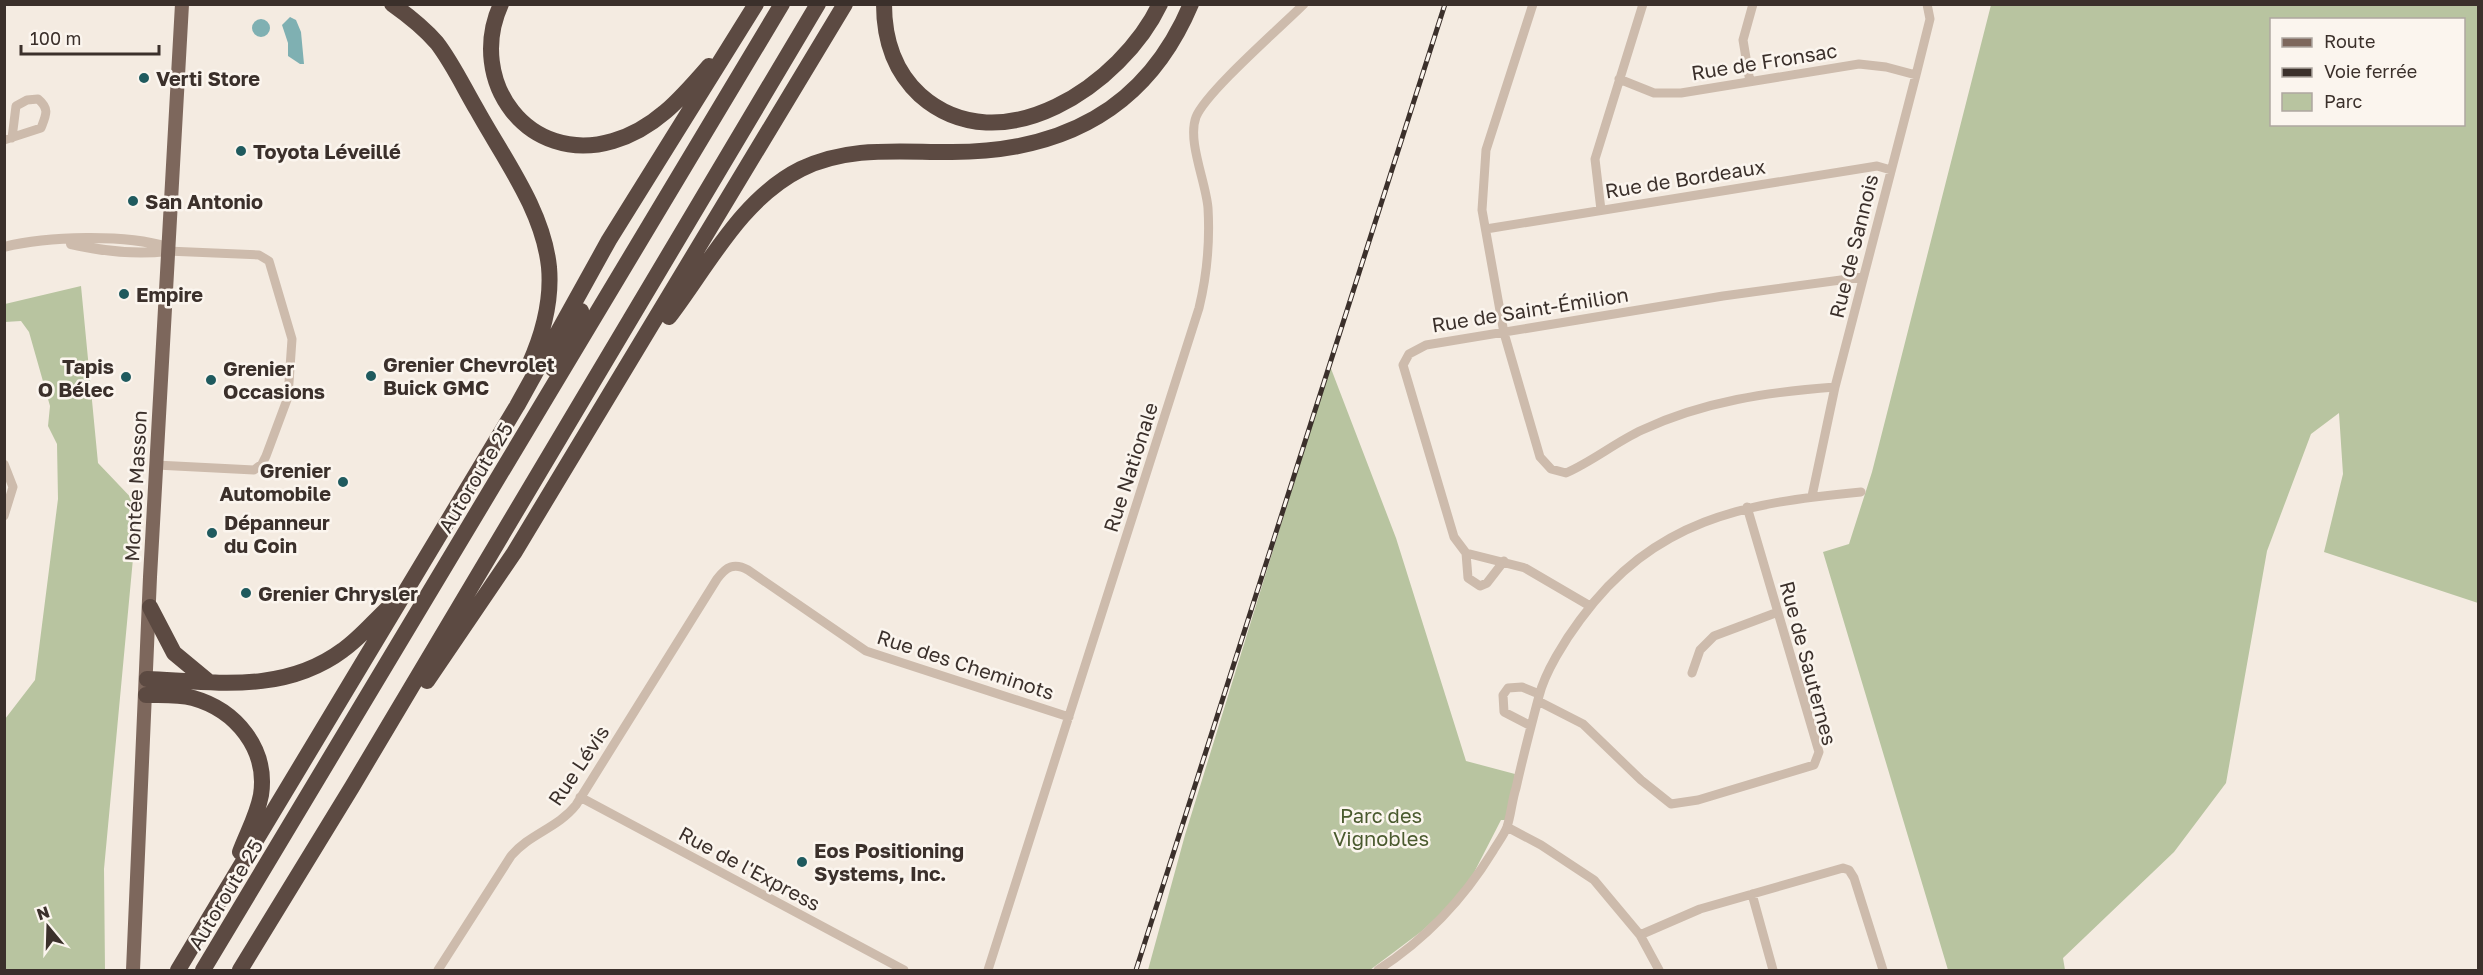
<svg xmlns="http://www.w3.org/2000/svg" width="2483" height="975" font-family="'Golos Text',sans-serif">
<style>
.green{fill:#b8c4a0;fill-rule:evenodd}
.water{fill:#7fb0b2}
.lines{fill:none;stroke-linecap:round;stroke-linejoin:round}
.minor{stroke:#cdbbac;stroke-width:9}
.tertiary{stroke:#cdbbac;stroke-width:10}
.primary{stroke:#7d675c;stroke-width:14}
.motorway{stroke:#5c4a42;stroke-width:16}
.rail-casing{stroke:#3b302b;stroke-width:5}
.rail{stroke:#fbf5ee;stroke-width:3;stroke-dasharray:9;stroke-linecap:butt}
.poi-dot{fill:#1f5a5e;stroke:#fbf5ee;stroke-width:2}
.labels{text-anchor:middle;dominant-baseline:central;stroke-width:5;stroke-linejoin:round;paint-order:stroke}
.street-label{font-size:20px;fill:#3b302b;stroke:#fbf5ee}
.poi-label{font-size:20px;font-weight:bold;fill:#3b302b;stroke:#fbf5ee;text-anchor:start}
.park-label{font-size:20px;fill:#4a5a2e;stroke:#fbf5ee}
</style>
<rect width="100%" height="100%" fill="#f4ebe1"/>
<path class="green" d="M1991,5H2478V603L2324,552L2343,474L2339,413L2311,434L2267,551L2226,783L2174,852L2063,958L2065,970H1948L1823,552L1849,544L1872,472ZM2272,20H2464V124H2272Z
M81,286L98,463L138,505L104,869L105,970H5V719L35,680L58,499L57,444L48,426L50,406L29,332L21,321L5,322V304Z
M1330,366L1396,538L1466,761L1515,774L1508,820H1501L1464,892L1422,931L1370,970H1148L1185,835Z"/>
<path class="water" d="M290,17L296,20L301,32L304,64H300L288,56V43L282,25Z
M252 28a9 9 0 1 1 18 0a9 9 0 1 1-18 0Z"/>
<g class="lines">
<path class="minor" d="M1533,4L1486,150L1482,210L1504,333L1540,457L1551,469L1566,473C1593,461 1616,442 1642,430C1704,401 1769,392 1835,387
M1619,79L1654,93H1681L1859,64L1886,67L1916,75
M1750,82L1743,40L1753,4
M4,140L41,128C46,115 50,109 38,99L27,100L16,106L12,138
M1601,210L1595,159L1643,4
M1486,229L1877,166L1891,170
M4,464L13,487L4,516
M156,465L254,470L262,464L266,456L288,397L292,339L269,261L259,255L167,251
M1812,496L1835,387L1916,75L1930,19L1927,4
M1466,553L1468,578L1480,586L1487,583L1504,561
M1590,606L1525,568L1466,553L1454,537L1403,365L1409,354L1426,345L1723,296L1863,277
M1692,673L1700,650L1714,636L1778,612
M1538,701L1583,724L1641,780L1671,804L1698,800L1814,765L1819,752L1747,507
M1531,726L1504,712L1503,695L1508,688L1522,687L1539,694
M580,797L904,970
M1507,827L1541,845L1594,880L1640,935L1659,970
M1752,894L1773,970
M1640,935L1700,909L1843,868L1849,870L1854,878L1883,970
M438,970L511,856C529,834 558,828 576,805L717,579C726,567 734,562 748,570L866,651L1069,717
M988,970L1199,308C1207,275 1210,242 1208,208C1206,182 1187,141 1196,117C1206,92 1281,27 1304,4
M1378,970C1426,939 1463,900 1493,851C1497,844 1504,835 1507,827C1511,815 1512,800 1516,788C1523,757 1531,726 1539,696C1545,672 1565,640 1580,620C1654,519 1743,503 1861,492"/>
<path class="tertiary" d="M71,244C102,251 135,255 167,251
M4,247C47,236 126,234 167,247"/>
<path class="primary" d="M133,970L150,577L182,4"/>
<path class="motorway" d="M392,4C409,16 424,28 437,43C453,64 464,88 477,110C504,159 543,210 549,267C552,301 543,334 529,365
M501,4C466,81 528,166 613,141C655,129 682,97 709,66
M884,4C884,39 894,71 920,95C1001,167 1122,84 1160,4
M669,317C708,266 741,199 801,169C848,146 898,152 948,152C1060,153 1146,111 1191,4
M553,369L581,311
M150,607L174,653L209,682
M147,679C215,682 284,694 343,650C360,638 374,621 390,606
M427,681L514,553L845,4
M146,695C162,695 178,694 193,698C236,710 268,749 261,795C257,816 247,833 240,852
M178,970L517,406L609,240L756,4
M203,970L782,4
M240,970L352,787L818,4"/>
<defs>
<path id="rail" d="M1136,970L1445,4"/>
</defs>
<use href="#rail" class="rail-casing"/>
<use href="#rail" class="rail"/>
</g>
<g class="poi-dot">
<circle cx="144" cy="78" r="6"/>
<circle cx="241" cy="151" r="6"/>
<circle cx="133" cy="201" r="6"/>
<circle cx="124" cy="294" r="6"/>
<circle cx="371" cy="376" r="6"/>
<circle cx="126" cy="377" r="6"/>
<circle cx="211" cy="380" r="6"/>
<circle cx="343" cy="482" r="6"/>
<circle cx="212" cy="533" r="6"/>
<circle cx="246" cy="593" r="6"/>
<circle cx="802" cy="862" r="6"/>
</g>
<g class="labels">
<g class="street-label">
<text transform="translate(1764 61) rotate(-9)">Rue de Fronsac</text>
<text transform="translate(1685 178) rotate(-9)">Rue de Bordeaux</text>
<text transform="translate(1853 246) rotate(-76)">Rue de Sannois</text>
<text transform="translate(1530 309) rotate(-9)">Rue de Saint-Émilion</text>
<text transform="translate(1130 467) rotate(-72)">Rue Nationale</text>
<text transform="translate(475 477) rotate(-59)">Autoroute 25</text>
<text transform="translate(135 486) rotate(-87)">Montée Masson</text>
<text transform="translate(1809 663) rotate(75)">Rue de Sauternes</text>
<text transform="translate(966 664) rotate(18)">Rue des Cheminots</text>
<text transform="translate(578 765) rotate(-56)">Rue Lévis</text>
<text transform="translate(750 868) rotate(28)">Rue de l'Express</text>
<text transform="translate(225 894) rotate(-59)">Autoroute 25</text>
</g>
<g class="poi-label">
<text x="156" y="78">Verti Store</text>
<text x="253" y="151">Toyota Léveillé</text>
<text x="145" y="201">San Antonio</text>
<text x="136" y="294">Empire</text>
<text x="383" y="364">Grenier Chevrolet<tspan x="383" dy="23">Buick GMC</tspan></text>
<text x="114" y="366" text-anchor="end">Tapis<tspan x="114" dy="23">O Bélec</tspan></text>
<text x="223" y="368">Grenier<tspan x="223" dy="23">Occasions</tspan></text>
<text x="331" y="470" text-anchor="end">Grenier<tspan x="331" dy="23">Automobile</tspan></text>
<text x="224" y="522">Dépanneur<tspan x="224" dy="23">du Coin</tspan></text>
<text x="258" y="593">Grenier Chrysler</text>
<text x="814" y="850">Eos Positioning<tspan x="814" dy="23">Systems, Inc.</tspan></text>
</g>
<g class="park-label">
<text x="1381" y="815">Parc des<tspan x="1381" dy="23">Vignobles</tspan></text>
</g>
</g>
<rect width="2483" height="975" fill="none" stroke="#3b302b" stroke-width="12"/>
<rect x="2270" y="18" width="195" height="108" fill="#fbf5ee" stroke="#aea6a0" stroke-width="1.5"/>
<rect x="2282" y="38" width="30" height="9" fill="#7d675c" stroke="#aea6a0" stroke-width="1.5"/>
<text x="2324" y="48" font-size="18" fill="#3b302b">Route</text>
<rect x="2282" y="68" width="30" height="9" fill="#3b302b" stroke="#aea6a0" stroke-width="1.5"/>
<text x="2324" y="78" font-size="18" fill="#3b302b">Voie ferrée</text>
<rect x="2282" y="93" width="30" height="18" fill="#b8c4a0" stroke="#aea6a0" stroke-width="1.5"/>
<text x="2324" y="108" font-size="18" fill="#3b302b">Parc</text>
<g transform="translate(48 927) rotate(341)" stroke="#fbf5ee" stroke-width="4.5" paint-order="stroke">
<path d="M0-4.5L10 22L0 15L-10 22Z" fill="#3b302b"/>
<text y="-9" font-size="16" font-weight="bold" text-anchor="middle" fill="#3b302b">N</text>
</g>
<path d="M21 45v9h138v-9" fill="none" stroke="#3b302b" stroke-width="3"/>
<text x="30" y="45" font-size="18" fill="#3b302b" stroke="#fbf5ee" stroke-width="4.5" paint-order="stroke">100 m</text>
</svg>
